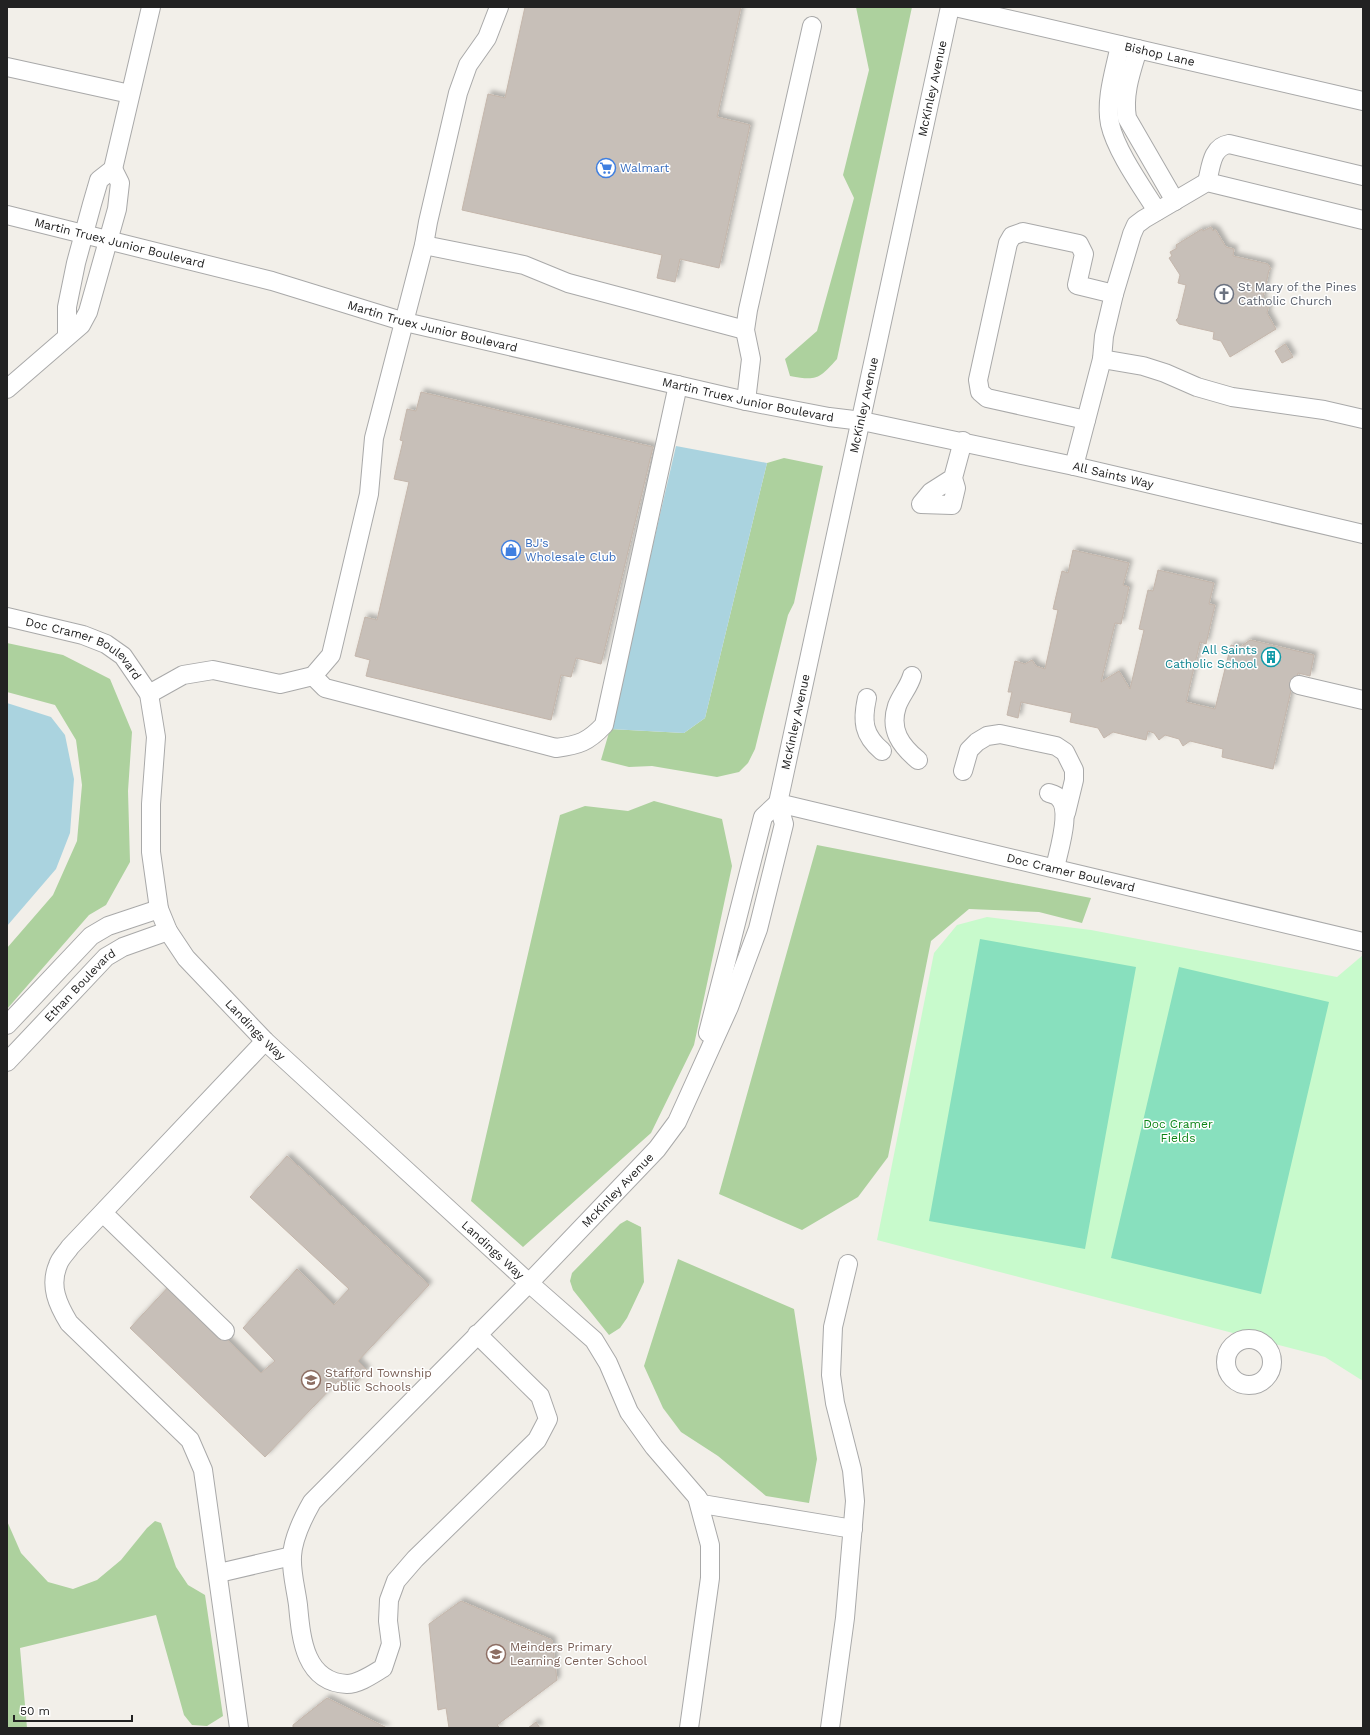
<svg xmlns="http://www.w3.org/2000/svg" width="1370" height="1735" font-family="'Work Sans',sans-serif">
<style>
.forest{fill:#add19e}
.park{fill:#c8facc}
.pitch{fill:#88e0be}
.water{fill:#aad3df}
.building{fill:#c7bfb8;stroke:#c4b6ab;filter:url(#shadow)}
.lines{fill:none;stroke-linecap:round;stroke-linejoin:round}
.minor-casing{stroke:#a9a9a9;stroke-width:20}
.minor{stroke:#fff;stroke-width:18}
.labels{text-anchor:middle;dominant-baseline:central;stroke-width:3;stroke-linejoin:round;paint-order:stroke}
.street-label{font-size:12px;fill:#222;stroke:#fff}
.shop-label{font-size:12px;fill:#366cbe;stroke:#fff;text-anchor:start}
.worship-label{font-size:12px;fill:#5b616d;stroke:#fff;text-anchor:start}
.culture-label{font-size:12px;fill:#0d838f;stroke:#fff;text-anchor:end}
.park-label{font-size:12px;fill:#0c8416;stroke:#fff}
.education-label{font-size:12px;fill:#785e54;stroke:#fff;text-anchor:start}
</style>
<defs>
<filter id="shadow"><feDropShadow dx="3.5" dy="-3.5" stdDeviation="2" flood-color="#0004"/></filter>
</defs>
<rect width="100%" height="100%" fill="#f2efe9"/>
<path class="forest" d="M856,7H912L837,359C819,379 817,381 790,376L785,359L817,331L854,198L843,175L869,70Z
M784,458L823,466L794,603L788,615L755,749L748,763L739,772L717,777L652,766L629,767L601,760L610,729L684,733L705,718L767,463Z
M7,643L63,655L110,679L132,732L128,791L130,862L106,905L89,915L7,1009V948L53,895L77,841L82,785L76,740L55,705L7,692Z
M654,801L722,819L732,866L694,1045L651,1133L523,1247L471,1201L560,815L585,806L628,811Z
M817,845L1091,898L1082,923L1039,912L969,909L931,941L888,1157L858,1197L802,1230L719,1194Z
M627,1220L641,1227L644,1282L627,1318L620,1328L609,1335L573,1290L570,1281L572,1273L620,1224Z
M678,1259L794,1309L817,1459L809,1503L766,1496L718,1456L681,1432L663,1408L644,1366Z
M7,1521L21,1553L48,1582L73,1589L97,1580L121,1560L147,1528L155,1521L161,1523L176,1567L188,1585L205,1595L223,1716L207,1726L192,1725L184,1715L156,1615L20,1648L27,1728H7Z"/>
<path class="park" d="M987,917L1091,930L1337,977L1363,955V1381L1325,1357L877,1240L934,953L957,925Z"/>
<path class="pitch" d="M980,939L1136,967L1085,1249L929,1221Z
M1179,967L1329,1002L1261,1294L1111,1258Z"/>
<path class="water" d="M676,446L767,463L705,718L684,733L610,729Z
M7,703L51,717L65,735L74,779L70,833L56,869L7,926Z"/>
<path class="building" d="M525,7H741L717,117L750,125L719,268L680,259L675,282L657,278L662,255L462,210L488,94L505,98Z
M1211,227L1213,231L1215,229L1226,247L1234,249L1233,256L1268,264L1271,269L1269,270L1262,302L1269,304L1267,313L1276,329L1230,357L1221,341L1213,339L1214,332L1179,324L1176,320L1178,318L1186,285L1178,283L1180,275L1169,258L1172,256L1170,252L1177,248L1176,245L1202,229L1203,231Z
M1285,344L1293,357L1282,363L1275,351Z
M421,392L653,447L601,664L576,658L571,677L561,675L551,720L366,676L370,660L355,656L365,617L377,620L409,482L394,479L403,441L400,440L407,409L416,411Z
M1073,550L1129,563L1123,585L1129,587L1121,624L1115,623L1101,682L1119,671L1130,689L1144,630L1139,629L1148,590L1153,591L1158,570L1214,583L1209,604L1215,605L1206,644L1200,642L1186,702L1215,709L1231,645L1240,647L1250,640L1314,655L1310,676L1298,673L1295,687L1292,686L1273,769L1222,757L1223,749L1190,741L1183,746L1179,739L1165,735L1159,740L1154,733L1148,731L1146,740L1113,732L1104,738L1098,728L1070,722L1072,713L1021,702L1018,718L1007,715L1012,692H1008L1015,661L1025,664L1032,660L1036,666L1045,669L1058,610L1053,609L1062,571L1068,573Z
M287,1156L429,1285L358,1361L367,1370L348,1391L338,1381L265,1457L130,1328L171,1284L261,1373L275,1361L243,1328L297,1269L334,1305L349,1289L250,1197Z
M461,1601L552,1640L557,1680L497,1725L500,1728H449L446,1708L438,1710L429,1624Z
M327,1698L387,1728H293V1725Z
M536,1722L540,1728H528Z"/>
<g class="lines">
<defs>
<g id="minor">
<path id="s1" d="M955,7L1363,101"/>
<path d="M1120,45C1115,70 1105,99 1110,124C1116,151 1142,187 1157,211"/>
<path d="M1138,49C1131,72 1123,94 1127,118L1175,201"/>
<path d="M7,67L130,94"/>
<path d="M1207,182C1211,168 1211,147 1229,144L1363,176"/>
<path id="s2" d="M7,215L272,281L405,322L746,401L829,417L862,421L1074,466L1363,534"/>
<path d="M424,245L524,265L568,283L745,330"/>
<path d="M67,335V307L76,263L92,204L99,180L113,169L151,7"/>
<path d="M1102,359L1143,366L1165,373L1197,387L1232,397L1324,410L1363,419"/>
<path d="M7,389L81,325L88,312L117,209L120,183L113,169"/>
<path d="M746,401L751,359L745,330L748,310L812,26"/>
<path d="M1086,420L987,398L980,392L978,380L1008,243L1012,236L1023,232L1079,244L1084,254L1077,285L1114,294"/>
<path d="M1074,466L1102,359L1104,336L1114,294L1132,234L1136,225L1144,219L1207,182L1363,220"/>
<path d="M953,478L931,492L921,504L952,505L956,488L953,478L963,441"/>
<path id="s3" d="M7,617L83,635L106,644L123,656L149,694L156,737L151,804V852L159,909L168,931L186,958L265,1041L529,1283L594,1340L608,1363L629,1412L654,1447L697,1497L710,1545V1578L689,1728"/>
<path d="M313,676L325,688L556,748C579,745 588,742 604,725L678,385"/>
<path d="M912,676C909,687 901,695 897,706C889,730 901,746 918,760"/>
<path d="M1299,685L1363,700"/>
<path d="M149,694L183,675L213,670L280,684L313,676L331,655L369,494L374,438L424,245L428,222L458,93L468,65L487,38L499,7"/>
<path d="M867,698C862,721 863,735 882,751"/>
<path d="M963,771L969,750L977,742L987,736L1000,734L1056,746L1065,752L1074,770V780L1066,813"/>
<path d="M1049,793C1052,794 1056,795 1058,797C1073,809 1058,852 1055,868"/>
<path id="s4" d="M778,803L1363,942"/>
<path d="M7,1025L91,936L108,926L159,909"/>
<path d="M708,1033L763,817L778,803"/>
<path id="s5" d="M7,1062L106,957L123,947L168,931"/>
<path d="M103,1213L225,1331"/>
<path id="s6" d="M477,1334L540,1396L548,1419L537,1440L415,1559L396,1581L389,1600L388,1621L391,1644L383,1668C373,1674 359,1684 347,1684C304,1682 301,1637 298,1605C296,1589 291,1572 292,1556C293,1539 304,1516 312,1502L529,1283L657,1149L677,1122L729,1007L758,929L784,824L778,803L950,7"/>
<circle cx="1249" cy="1362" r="23"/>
<path d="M697,1497L702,1504L853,1529"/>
<path d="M219,1573L292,1556"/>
<path d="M239,1728L203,1470L190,1440L69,1323C58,1305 49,1286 58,1265C60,1258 67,1252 70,1247L265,1041"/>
<path d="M830,1728L845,1618L855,1501L852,1470L835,1403L831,1375L833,1327L848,1264"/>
</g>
</defs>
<use href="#minor" class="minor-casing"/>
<use href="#minor" class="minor"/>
</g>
<defs>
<symbol id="supermarket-ring" viewBox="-11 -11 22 22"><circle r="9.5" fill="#fff" stroke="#3f7fe0" stroke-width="1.5"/><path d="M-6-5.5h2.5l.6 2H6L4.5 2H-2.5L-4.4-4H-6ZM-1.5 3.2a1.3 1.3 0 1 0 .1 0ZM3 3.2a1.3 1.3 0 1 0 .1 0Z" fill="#3f7fe0"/></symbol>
<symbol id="church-ring" viewBox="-11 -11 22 22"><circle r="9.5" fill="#fff" stroke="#6b7280" stroke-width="1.5"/><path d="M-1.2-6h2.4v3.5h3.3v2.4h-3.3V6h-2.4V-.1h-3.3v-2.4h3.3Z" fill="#6b7280"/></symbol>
<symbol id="shop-ring" viewBox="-11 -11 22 22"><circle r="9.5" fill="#fff" stroke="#3f7fe0" stroke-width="1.5"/><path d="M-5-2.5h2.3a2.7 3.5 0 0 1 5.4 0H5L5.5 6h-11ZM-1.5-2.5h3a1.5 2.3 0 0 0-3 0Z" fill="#3f7fe0"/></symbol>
<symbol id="building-ring" viewBox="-11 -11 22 22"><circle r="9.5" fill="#fff" stroke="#0f9aa8" stroke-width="1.5"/><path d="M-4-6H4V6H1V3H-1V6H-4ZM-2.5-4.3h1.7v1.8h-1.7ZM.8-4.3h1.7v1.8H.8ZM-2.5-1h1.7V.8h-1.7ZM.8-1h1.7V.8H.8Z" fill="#0f9aa8"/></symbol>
<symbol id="school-ring" viewBox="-11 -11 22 22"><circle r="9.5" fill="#fff" stroke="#8d6e63" stroke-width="1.5"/><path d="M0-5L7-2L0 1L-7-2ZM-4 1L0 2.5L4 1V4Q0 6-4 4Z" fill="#8d6e63"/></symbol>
</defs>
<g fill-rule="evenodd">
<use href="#supermarket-ring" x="595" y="157" width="22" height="22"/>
<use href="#church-ring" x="1213" y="283" width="22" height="22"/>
<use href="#shop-ring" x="500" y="539" width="22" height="22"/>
<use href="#building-ring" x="1260" y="646" width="22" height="22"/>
<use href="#school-ring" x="300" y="1369" width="22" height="22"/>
<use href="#school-ring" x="485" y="1643" width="22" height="22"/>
</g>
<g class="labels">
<g class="street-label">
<text stroke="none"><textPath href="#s1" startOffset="210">Bishop Lane</textPath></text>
<text stroke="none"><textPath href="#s6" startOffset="2274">McKinley Avenue</textPath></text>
<text stroke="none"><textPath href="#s2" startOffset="116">Martin Truex Junior Boulevard</textPath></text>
<text stroke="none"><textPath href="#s2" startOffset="440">Martin Truex Junior Boulevard</textPath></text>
<text stroke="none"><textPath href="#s2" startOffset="764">Martin Truex Junior Boulevard</textPath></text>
<text stroke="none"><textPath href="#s6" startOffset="1950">McKinley Avenue</textPath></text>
<text stroke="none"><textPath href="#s2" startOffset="1137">All Saints Way</textPath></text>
<text stroke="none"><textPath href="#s3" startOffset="85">Doc Cramer Boulevard</textPath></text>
<text stroke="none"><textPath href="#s6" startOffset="1626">McKinley Avenue</textPath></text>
<text stroke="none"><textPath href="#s4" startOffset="301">Doc Cramer Boulevard</textPath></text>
<text stroke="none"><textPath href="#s5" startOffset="106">Ethan Boulevard</textPath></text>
<text stroke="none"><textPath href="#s3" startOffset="542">Landings Way</textPath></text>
<text stroke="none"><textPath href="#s6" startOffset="1113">McKinley Avenue</textPath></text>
<text stroke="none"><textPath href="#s3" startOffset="866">Landings Way</textPath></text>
</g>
<g class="shop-label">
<text x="620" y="168">Walmart</text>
<text x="525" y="543">BJ's<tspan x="525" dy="14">Wholesale Club</tspan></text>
</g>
<g class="worship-label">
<text x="1238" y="287">St Mary of the Pines<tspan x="1238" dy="14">Catholic Church</tspan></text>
</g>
<g class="culture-label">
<text x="1257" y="650">All Saints<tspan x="1257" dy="14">Catholic School</tspan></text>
</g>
<g class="park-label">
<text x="1178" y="1124">Doc Cramer<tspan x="1178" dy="14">Fields</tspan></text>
</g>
<g class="education-label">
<text x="325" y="1373">Stafford Township<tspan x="325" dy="14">Public Schools</tspan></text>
<text x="510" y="1647">Meinders Primary<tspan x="510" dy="14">Learning Center School</tspan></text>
</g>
</g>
<rect width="1370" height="1735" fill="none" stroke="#222222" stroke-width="16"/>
<path d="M14 1715v6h118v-6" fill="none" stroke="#222222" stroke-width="2"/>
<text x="20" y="1715" font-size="12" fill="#222222" stroke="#ffffff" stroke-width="3" paint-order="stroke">50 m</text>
</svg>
